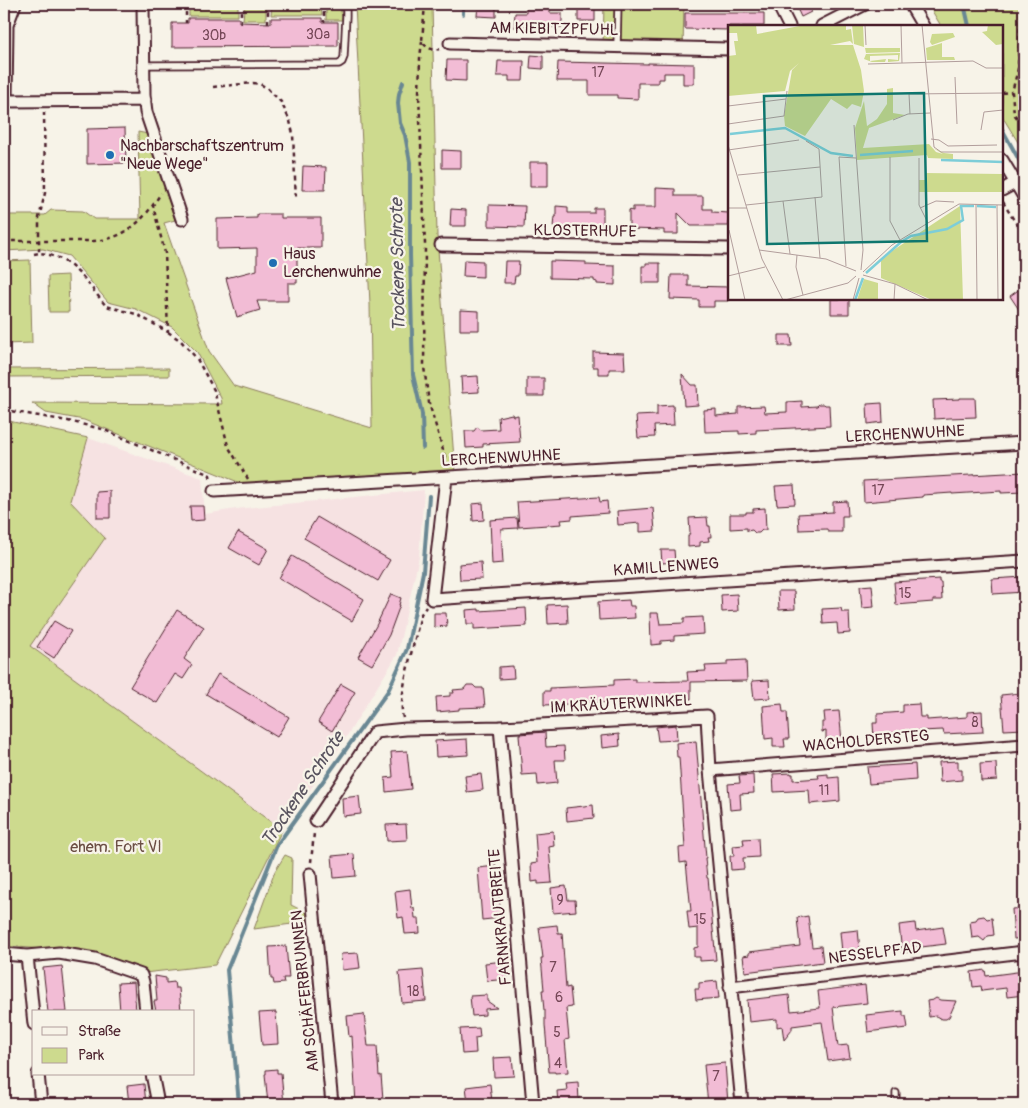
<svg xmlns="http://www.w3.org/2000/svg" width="1028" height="1108" font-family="Pangolin,sans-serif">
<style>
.built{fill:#f6e2e2}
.green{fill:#cdda8e;stroke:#8c7c5c}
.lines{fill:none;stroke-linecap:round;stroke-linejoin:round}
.stream{stroke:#698793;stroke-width:4}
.building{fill:#f2bcd5;stroke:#4a1f2b}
.service-casing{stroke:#4a1f2b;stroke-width:9}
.minor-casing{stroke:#4a1f2b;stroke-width:15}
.path{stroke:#4a1f2b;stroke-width:2.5;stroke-dasharray:4 4;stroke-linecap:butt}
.service{stroke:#f7f3e8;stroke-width:5.5}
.minor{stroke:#f7f3e8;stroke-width:11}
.poi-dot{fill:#1f6fb2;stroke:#f7f3e8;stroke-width:2}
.labels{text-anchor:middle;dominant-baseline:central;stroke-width:4.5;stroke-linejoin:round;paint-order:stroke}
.number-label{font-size:14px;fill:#744656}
.street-label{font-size:16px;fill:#4a1f2b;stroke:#f7f3e8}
.poi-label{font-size:16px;fill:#4a1f2b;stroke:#f7f3e8;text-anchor:start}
.park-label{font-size:16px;fill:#6b4e44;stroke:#f7f3e8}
.water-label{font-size:18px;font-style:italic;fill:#59535f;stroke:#f7f3e8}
.inset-river{fill:none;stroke:#7dcdd8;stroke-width:2.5}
.inset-road{fill:none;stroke:#b29e9c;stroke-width:1}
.view{fill:#0f766e;fill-opacity:0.15;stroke:#0f766e;stroke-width:2.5}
.inset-edge{fill:none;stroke:#4a1f2b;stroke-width:2.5}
</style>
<rect width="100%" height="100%" fill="#f7f3e8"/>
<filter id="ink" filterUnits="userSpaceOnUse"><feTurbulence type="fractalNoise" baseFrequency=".02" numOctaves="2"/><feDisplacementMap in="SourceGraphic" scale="10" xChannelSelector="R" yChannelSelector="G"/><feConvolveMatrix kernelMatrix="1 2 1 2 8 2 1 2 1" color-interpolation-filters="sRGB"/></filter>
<g filter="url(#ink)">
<path class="built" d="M88,438L202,478L205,514L236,509L424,490L419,557L397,655L342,744L282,830L30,646L105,538L70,501Z"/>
<path class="green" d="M189,4H234L238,6V16H189Z
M273,4H314L321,7L322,15H271L272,6Z
M328,4C339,3 342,10 342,20H326V7Z
M355,4H432L437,236L455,472L259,485L238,482L84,420L46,413L32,403L222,404L221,398L197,352L172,327L136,309L108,302L69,256L43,249L4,251V215H45L51,210L83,211L94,219H140L138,132L148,134L175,220L164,223L209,351L234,386L372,428L370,304Z
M604,4H684L683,49L603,47Z
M928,4H1024V152L1002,116V26H941Z
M245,6L266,7V20H243L244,9Z
M30,260L32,343L4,344V261Z
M68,275L69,312H49L48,276Z
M169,368V376L4,377V369Z
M4,420L88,438L70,501L105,538L30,646L282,830L215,965L144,973L56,950L4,946Z
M285,855L292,858L291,905L307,913V922L254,929L275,871Z"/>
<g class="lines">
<path class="stream" d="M964,4L969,26
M463,14V4
M403,82L399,94L398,103L400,123L405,135L410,162V255L413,375L422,414L423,448
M1002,129L1024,169
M239,1104L227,970L277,845L388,691L407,649L423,572L429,496"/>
</g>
<path class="building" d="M478,4H496V17L477,16Z
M526,4H550V13H562V27H514L515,13H526Z
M578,4H595V21H578Z
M795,4H806L811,12L801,17Z
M685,13H764V26H729V30L685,29Z
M188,18H239V22L271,23V18H322V22H338V46L172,47V23H188Z
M531,55L543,56V69L530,68Z
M447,60H466V81L446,80Z
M498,61H524L523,81H509V76H497Z
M558,62L648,64V63L694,64V84H683V73H664V79H658V83H638V99L617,98V95H589V81H557Z
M125,128L126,163L87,164V129Z
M442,150L461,151V168H442Z
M530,162H548V187H530Z
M303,166L326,167L325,190H302Z
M656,188L675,189V196H703V209H712V212L729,213V226H691L678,213V234H664V230L629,229V210L633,211V207H656Z
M489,205L525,206L524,227L489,226Z
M556,206L568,207V213H594V208H603V228L553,227L554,217H556Z
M451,209L466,210V226H450Z
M257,214H281V218H321V248H297V283H288V301H257L260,310L237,317L226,278L257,270V248L217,249V219L257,218Z
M464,260L483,261V277L463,276Z
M505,261H519L518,276H515L514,283H504Z
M550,261L586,262V265L615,266V285L597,284V282L594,281V279L550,278Z
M646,263H660V283H642V266H646Z
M671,275H688V286L729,287V301H714V307H699V300L670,299Z
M1024,286V317L1010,296Z
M831,299H849V314H831Z
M460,310L479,311V330H460Z
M779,335H791L792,346H779Z
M593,352L624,353L625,369H609V374H598V367H593Z
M682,374L692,385H697L698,405L684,406Z
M478,376L479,392L462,393L461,377Z
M527,378H544V396H527Z
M960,398H975L976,417L949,418L934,419L933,400L960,399Z
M802,401V407L817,406L819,404H824L825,405H829L830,426L756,430V433L739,434V431L705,432L704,410L716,409V416L738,414V407L764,406L765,413L787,412V402Z
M882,403L883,422L868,424L867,404Z
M673,405L674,425L654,426L655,437L638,438L636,416L657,415V406Z
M512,414L513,416L518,415L520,442L483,444V447L466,448L465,431H474L477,427L481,430L499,429L498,417Z
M1024,472V492L1001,493V491L952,494V493L923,495V497L864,502L863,481Z
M794,485L795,504L777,505L775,486Z
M110,491V518H97V492Z
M599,497L600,502L607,501L608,513L572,516V519L561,520L562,524L519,527L517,502Z
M847,501L848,516H842V532H828L827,529L799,530L798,514L833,512V502Z
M483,503L484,520L473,521L472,504Z
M190,506H203L204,520L191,521Z
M653,508L655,531L640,532V523L618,525L617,511Z
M765,508L766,530H762L759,533H755L752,530L747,531V528L730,529V514H746V512H753V509Z
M317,517L390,560L378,581L304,538Z
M707,517L708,526H710L711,537H708L709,541L700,542V546L688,547V536L690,533L689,518Z
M517,518L518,528L501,529L503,563L492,564L490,520Z
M238,532L268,549L259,565L229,548Z
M661,550H674L675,562L662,563Z
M292,556L364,599L352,621L279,578Z
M481,562L482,579L460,580L459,564Z
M1024,577V592L993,594L992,579Z
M939,579V582H941L942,600H933V602L896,605L894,582Z
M872,585L874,607L862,608L860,586Z
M778,591H794L795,609L779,610Z
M391,594L401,598L399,605H400L389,635L372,665L358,657L376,626Z
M737,594L738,611L722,612L721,595Z
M629,600L630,606H634L635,618L599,620L598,602Z
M567,604L568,623L548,624L547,605Z
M526,608L527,626L474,629V624H467L466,610L479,609V611Z
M841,608L842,612H849L850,633L838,634L837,623L823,624L822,609Z
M177,610L204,627L184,659L192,665L183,679L175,674L157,703L130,687Z
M434,613H446L447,626L434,627Z
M650,613H658L660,624L684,623V618L703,617L704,634L674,636V640L661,641V644L651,645Z
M54,621L71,631L54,658L37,647Z
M746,660L747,681L691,682V699L544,705V691H550V688L614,685V680L635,679V682L688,681L687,672L706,671L705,666L727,665V661Z
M513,666L514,678L499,679V667Z
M218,674L289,717L277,737L206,694Z
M769,680L770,698L754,699L752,681Z
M341,684L355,692L332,731L318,722Z
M467,685H473L476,688H483L485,707L459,708V710L437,712L436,697L450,696V693H454L453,690L464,689Z
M1021,693L1024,729L1004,730L1001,695Z
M782,704L783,712H787L789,739H784L785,747H773V738L765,739L763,706Z
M919,704L920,717H927V720L967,717V712L982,711L983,732L944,734L943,730L920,731L891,733V738L874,739L873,723H877V714L903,712V705Z
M839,711L842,741L826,743V731L822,732V722H825L824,712Z
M676,725L677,740L658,741L656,727Z
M545,732L546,747L564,746L565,760H555L557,783L538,785L537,774L522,775L519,734Z
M619,734L620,746L602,748L601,736Z
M467,739L468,755L436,757L435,741Z
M696,741L706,858H705L707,878H708L716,960L700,961V957H694V948L698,947V928L689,929L687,911H691L686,862L680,863L679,848L685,847L679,757H677L676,743Z
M407,751L411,789L386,792L385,778L393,777L391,752Z
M958,761V770H962V780L940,782L939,762Z
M996,763L997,780L981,781L980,764Z
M915,764L916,780L869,784L867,767Z
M791,773V774H793V780L819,778L818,775L828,774V778L839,777L840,801L810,804L809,790L774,792L773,774Z
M481,774L483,790L467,792L465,776Z
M753,775L754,793L740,794L741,809L730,810L728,784L740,783L739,776Z
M359,796L361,814L343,816L342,798Z
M593,805L594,818L567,821L566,808Z
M406,824L407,840L387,841L386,825Z
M553,831L554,846L549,847L552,883L538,884V881L532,882L531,864L537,863L535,833Z
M758,838L759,857L743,858L744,869L731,870L730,856H734L733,846L744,845L743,839Z
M354,854L356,876L334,878L332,856Z
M496,866L501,918L482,920L478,868Z
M566,886L568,900H575L576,911L553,913L551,888Z
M410,889L412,909L414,908L415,918H419L420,933L405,934L403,917L398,918L395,891Z
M1023,908L1024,938L1014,939L1012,909Z
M808,916L812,947L821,946L823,962L745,972L743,956L749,955V952L800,946L797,918Z
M984,916L987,919L992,918L994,935L988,936L984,941L979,937L972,938L970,921L976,920L978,917Z
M915,923L916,931L943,927L946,944L913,948L914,951L902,953L899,925Z
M557,925L558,933H562L566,988L570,987L572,1007L566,1008L569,1039L565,1040L568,1072L555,1073V1072H549L545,1025V1010H544L542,990H544L541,958H543L539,927Z
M858,930L860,950L842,952L840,932Z
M286,946L289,978H283L284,983L274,984L273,979H271L269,947Z
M358,953L360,968L342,970L341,954Z
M506,961L507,979L487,981L485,963Z
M62,966L67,1012H48L43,968Z
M423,970L426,1001L402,1003L399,972Z
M985,970L986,976L1024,971V995L1007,997L1006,988L982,991L981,986L973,987L971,972Z
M155,976L166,978V983L174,982L175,988H179L181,1012H156L154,1001H157Z
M717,981L719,998L696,1000L695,989H699V983Z
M134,982L136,1012H120L118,983Z
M865,985L867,1003L833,1007L838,1046L848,1045L850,1058L828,1061L822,1022L792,1026V1030L784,1040L782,1026L777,1027V1019L749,1022L747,1000L789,995L791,1011L820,1008L818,991Z
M487,995V1001L497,1008L485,1009V1015L472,1016L470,996Z
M936,998L940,1000L956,1001L949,1017L946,1019H941L936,1016L929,1017L927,1001L933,1000Z
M903,1011V1016H906L908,1028L898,1029V1028L868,1032L866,1015Z
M276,1012L278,1044L262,1045L259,1013Z
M364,1014L368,1046H377L379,1076L381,1075L383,1099H377V1104H356L352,1036L349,1037L347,1016Z
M479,1028L480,1037L475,1038L476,1053L462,1054L460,1029Z
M512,1057L514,1076L494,1077L493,1058Z
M725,1063L728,1104H708L704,1065Z
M277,1069V1073H281L284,1104H268L265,1074H266V1070Z
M578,1082L579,1101L558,1103L557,1091L567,1090L566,1083Z
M144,1084L146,1104H129L127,1086Z
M490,1084L492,1102L482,1103V1101L468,1102L466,1087Z"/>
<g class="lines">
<defs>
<path id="service" d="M617,47L618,4
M144,65L339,64L342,62L344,57L346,16V10L342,4
M896,1104V1093"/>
<path id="minor" d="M15,4L7,25L6,101L145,100
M143,4L144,95L146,112L182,219
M778,4L789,26
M910,4L923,26
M822,26L865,4
M450,43L729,49
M1002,160L1024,197
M1002,190L1015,183
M441,245L729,249
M446,478L432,599L1024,561
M214,491L1024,443
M500,727L533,1104
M710,770L1024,745
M316,821L375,732L406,729L500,727L707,716L710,770L742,1104
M310,874L332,1104
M4,954L27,956L59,953L95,959L141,975L143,982L146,1012
M27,956L34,1024
M730,987L1024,952
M38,1074L41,1104
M152,1074L158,1104"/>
</defs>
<use href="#service" class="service-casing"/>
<use href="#minor" class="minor-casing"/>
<path class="path" d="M186,4V23
M324,4V22
M425,4L422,41C426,48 432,51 440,49
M1021,4L1018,69L1012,92L1014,114L1021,123L1024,125
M241,23V4
M268,23V4
M422,41L420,58L419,94L425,244L424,367L429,403L445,457V467
M1018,69H1024
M213,87L253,83L260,84L267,88L281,102L290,121L293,134L296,200
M1002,93L1012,92
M44,112L45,193L39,218V253L47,254L61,259L71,266L83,277L106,306L136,314L168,332L165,253L153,206
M1003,202L1015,222L1024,233
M4,241C23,241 43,241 62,241C73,241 83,241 94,241C126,239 145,219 161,193
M34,254L39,253
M168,332L181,341L191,352L197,359L214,390L228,446L248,479
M4,410L68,421L102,429L210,475L211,480
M403,718C397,697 416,638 421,614L426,607
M311,862L314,833"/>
<use href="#service" class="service"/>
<use href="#minor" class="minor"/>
</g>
</g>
<g class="poi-dot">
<circle cx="110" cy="155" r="5"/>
<circle cx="273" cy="263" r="5"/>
</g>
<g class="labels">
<g class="number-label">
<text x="318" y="34">30a</text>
<text x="214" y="35">30b</text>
<text x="598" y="72">17</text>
<text x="878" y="490">17</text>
<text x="905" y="593">15</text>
<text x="975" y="722">8</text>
<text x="824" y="790">11</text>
<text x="560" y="900">9</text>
<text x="700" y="919">15</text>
<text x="553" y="967">7</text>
<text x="413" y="991">18</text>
<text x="559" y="997">6</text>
<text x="557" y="1032">5</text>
<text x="558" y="1063">4</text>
<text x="716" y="1076">7</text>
</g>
<g class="street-label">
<text transform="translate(554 29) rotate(1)">AM KIEBITZPFUHL</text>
<text transform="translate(585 231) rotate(1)">KLOSTERHUFE</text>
<text transform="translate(905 434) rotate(-3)">LERCHENWUHNE</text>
<text transform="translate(501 458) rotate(-3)">LERCHENWUHNE</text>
<text transform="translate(666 567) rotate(-4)">KAMILLENWEG</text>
<text transform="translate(621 704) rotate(-3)">IM KRÄUTERWINKEL</text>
<text transform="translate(866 741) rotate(-5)">WACHOLDERSTEG</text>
<text transform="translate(500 917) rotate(-95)">FARNKRAUTBREITE</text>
<text transform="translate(875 953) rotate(-7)">NESSELPFAD</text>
<text transform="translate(305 991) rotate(-96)">AM SCHÄFERBRUNNEN</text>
</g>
<g class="poi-label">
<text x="120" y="146">Nachbarschaftszentrum<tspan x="120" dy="18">"Neue Wege"</tspan></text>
<text x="283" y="254">Haus<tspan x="283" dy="18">Lerchenwuhne</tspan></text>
</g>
<g class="park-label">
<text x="116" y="847">ehem. Fort VI</text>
</g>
<g class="water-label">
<text transform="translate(398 265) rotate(-91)">Trockene Schrote</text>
<text transform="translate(303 789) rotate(-56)">Trockene Schrote</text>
</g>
</g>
<g transform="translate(728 25)">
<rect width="275" height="275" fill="#f7f3e8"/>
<path d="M0,0H28L29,9L77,0H118V5L123,4L125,19L122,16L102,20H125L133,45L136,66L133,82L124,79L119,84L103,74L77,111L57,101L56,91L64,45L71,38L62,46L57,66L0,71V31L8,30L6,16H10L9,8H0ZM124,0H135L136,22L126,19ZM260,0H275V19L268,20L254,7L259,6ZM225,8L227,12L204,20L202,17L204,9ZM214,18V32H226L227,35H199L198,23ZM137,23H172V27L138,28ZM172,28L171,36L160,37V34L170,35V30L142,31V36L158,34L157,37H144L136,34L138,29ZM165,63V88L177,90L141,103L135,123L201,119L208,127L215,129L205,123L216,128L275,129L216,128L225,129V134L200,133L199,130L129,135L127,103L136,76L139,101L149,94L159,79V64ZM197,148L275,149V167H191V155H197ZM232,181L235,275H204L153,253V236L164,226ZM136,254L150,258V275H129Z" fill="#cdda8e"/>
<path class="inset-river" d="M2,109L57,103L103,128L125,131M132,130L185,126M213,135L275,137M249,181L268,182M138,248L173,217L183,211L219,204L235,195L233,181H246M127,275L135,253"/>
<path class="inset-road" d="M137,0L138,20M173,0L174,38M194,0L206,122L213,127H275M140,39L245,36L258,43H275M227,52L229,99M0,81L58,74M182,89L181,69L275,68M165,95L180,89L202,88M0,99L56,91L59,66M126,100L135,225L133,245M253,105L256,87L275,85M203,114L211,115L220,121L269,120M0,120L34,234L55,275M0,125L71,115M162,132V196L172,215M191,133V180L200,198M10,150L92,142M87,172L92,233M55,176L62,229M248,179L249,275M18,180L94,172L91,124L78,116M269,180L270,275M0,183H19M192,183L208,176L226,177M1,205L17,275M31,225L98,234L128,246M69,230L68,242L75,270M118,241L111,132L128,133M135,247L164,220L231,179L275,180M135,250L167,259L200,275M0,251L37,242M57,275L120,258L128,251M125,275L131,253M166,275L167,259"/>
<path class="view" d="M196,68L199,216L39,219L36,71Z"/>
<rect width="275" height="275" class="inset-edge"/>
</g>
<rect width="1028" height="1108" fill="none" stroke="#f7f3e8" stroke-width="20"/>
<rect x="10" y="10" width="1008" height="1088" fill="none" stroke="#4a1f2b" stroke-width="2" filter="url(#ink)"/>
<rect x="32" y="1010" width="162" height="65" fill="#f7f3e8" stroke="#b29e9c"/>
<rect x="42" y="1027" width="25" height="8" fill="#f7f3e8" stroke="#b29e9c"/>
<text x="78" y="1036" font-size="15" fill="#4a1f2b">Straße</text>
<rect x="42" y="1048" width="25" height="15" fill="#cdda8e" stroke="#b29e9c"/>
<text x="78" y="1060" font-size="15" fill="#4a1f2b">Park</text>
</svg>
